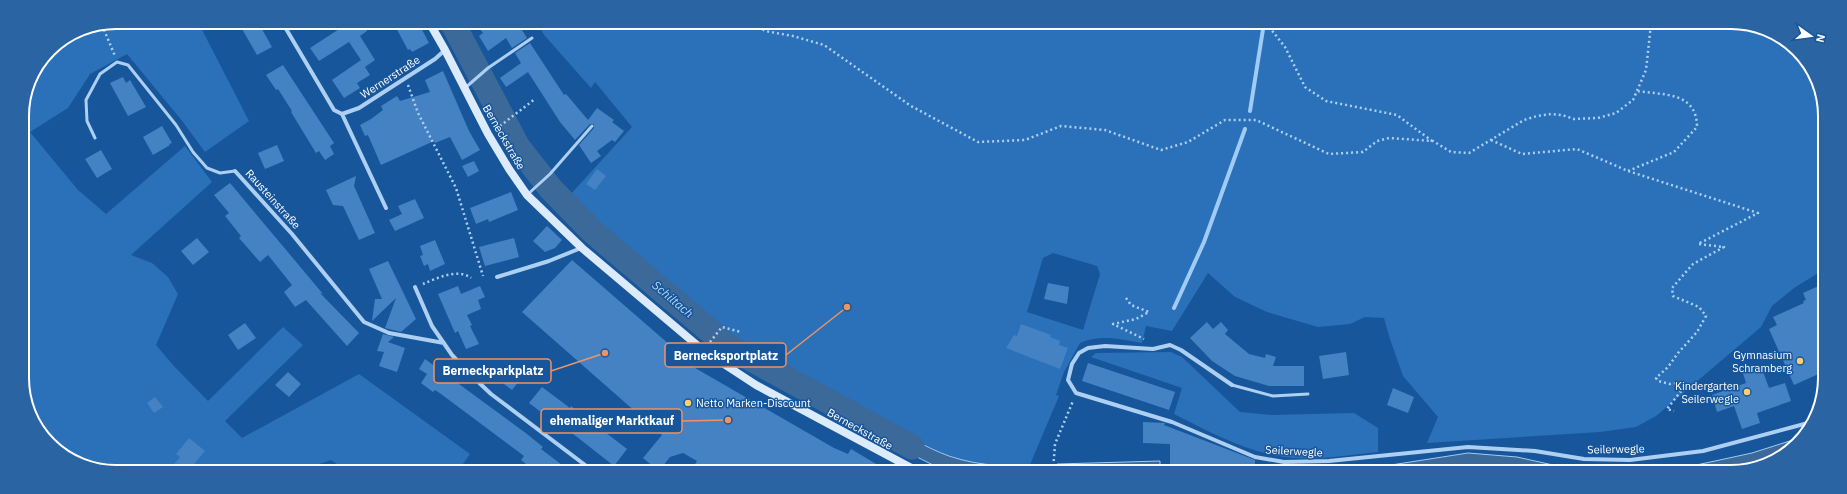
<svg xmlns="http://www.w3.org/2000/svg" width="1847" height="494" font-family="'IBM Plex Sans',sans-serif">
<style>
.green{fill:#2a71b9;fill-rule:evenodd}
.water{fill:#3b699a;stroke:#a0cbf5}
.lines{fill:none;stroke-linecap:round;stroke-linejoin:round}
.stream{stroke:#a0cbf5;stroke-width:4}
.river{stroke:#3b699a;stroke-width:25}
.building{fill:#4482c4}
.path{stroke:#adcff2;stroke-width:2.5;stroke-dasharray:2 3;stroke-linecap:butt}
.service{stroke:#adcff2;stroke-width:3}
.minor{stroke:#adcff2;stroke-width:4}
.secondary{stroke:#dcebfc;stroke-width:8}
.poi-dot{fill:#ffcf6e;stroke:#17569b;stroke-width:1.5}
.labels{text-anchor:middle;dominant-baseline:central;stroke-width:3;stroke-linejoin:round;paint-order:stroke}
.street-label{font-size:11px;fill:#fff;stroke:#17569b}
.poi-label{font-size:11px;fill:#fff;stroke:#17569b;text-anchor:end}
.water-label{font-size:12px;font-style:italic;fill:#bad9f9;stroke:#17569b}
.rim{fill:none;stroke:#fff;stroke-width:2}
.leader{fill:none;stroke:#f09361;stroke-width:1.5}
.callout-dot{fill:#f09361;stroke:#17569b;stroke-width:1.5}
.callout{fill:#17569b;stroke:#f09361;stroke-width:1.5}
.callout-label{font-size:12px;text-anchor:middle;font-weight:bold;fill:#fff}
</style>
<rect width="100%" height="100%" fill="#17569b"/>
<path class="green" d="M116,22H198L249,121L205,152L183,122L127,54L90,74L68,108L30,132L78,190L106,214L185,146L212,182L131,255L152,263L168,277L178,294L156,345L173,365L208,401L283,327L303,345L225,421L242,438L359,374L470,454L458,471L345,470L331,460L302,470H98L50,445L24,396L22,110L29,80L50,49L80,29Z
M536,22L1749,24L1798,50L1823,98V270L1794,288L1772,306L1761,327L1656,416L1636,427L1600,432L1427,443L1438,417L1403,376L1390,339L1384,318L1365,317L1350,324L1318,327L1267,312L1235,297L1208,273L1172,331L1146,326L1142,343C1122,339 1098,334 1080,343L1064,372L1056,395L1059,396L1029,467H1003L971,463L942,453L886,425L740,346L569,196L632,127L595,82L591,88L545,36ZM1053,253L1097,266L1100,274L1083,330L1027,312L1043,258Z
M1171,352L1182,357L1240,412L1272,415L1354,413L1378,428V452C1348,455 1315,461 1284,457C1245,451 1209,432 1174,414L1182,388L1091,357L1096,353Z"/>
<path class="water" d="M886,425C906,435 927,448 949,456C981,467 1014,467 1048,466L1049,471H945L879,438Z
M1799,438L1793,449L1747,468L1726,472H1664L1752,453Z
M1468,453L1517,457L1553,465L1596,472H1481L1442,470L1428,471H1255V466L1344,468L1391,465Z
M1160,461V471H1056L1057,464Z"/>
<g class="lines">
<path class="stream" d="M1250,111L1264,23
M1174,308L1204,242L1245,129"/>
<path class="river" d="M452,22L518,147L551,189L592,231L729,347L912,447"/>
</g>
<path class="building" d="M238,22H258L272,47L257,55Z
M350,22H362L367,31L360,36L375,60L365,67L370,75L357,83L360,88L344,98L332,80L361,60L349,42L319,61L310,48Z
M393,22H418L429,43L412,52L410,49L408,50Z
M488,22H517L527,38L512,48L506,38L488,51L479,36L483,33L480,29Z
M530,43L564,95L566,94L588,120L597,108L614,120L612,122L624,131L615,142L612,140L597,151L601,156L591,163L579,145L594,128V124H590L575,140L560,122L528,72L506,87L500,78L521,63L515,53Z
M283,65L334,143L330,146L334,154L325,160L319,151L316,153L291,112L292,111L278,89L276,90L266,75Z
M443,71L469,131L480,150L462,160L450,137L435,143L434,141L381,165L368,135L365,136L360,125L371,119L383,110L381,106L397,96L400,101L430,92L425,80Z
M123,77L126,83L130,80L146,107L128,116L110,83Z
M162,126L172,143L169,144L170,145L153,155L143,137Z
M277,145L284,161L265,169L258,153Z
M101,150L112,169L97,178L85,159Z
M474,161L479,171L468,177L462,166Z
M597,169L606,176L595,190L586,184Z
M356,176L354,186L375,233L359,240L343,206L333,205L326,190Z
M230,183L323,294L320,293L359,333L347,346L306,300L295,307L284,292L292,285L268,255L260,262L239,238L241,236L225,216L229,213L214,195Z
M511,192L518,210L489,222L488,219L476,224L470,208Z
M415,199L424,218L395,231L389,220L402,214L398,206Z
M547,226L562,240L555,248L545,252L533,241Z
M197,238L209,252L193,265L181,251Z
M514,238L519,257L485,266L479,247Z
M435,240L445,264L430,271L428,264L424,266L420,256L423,255L420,246Z
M572,260L685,358L683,361L834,448L848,454L851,449L888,471H691L697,461L683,453L670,457L659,471L643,458L662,435L522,312Z
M388,261L416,319L401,332L385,328L396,298L372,321L375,299H382L369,269Z
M1048,283L1069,287L1067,304L1044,299Z
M1823,284V372L1794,385L1769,329L1777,325L1773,317L1804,303L1803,301L1806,300L1803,293Z
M458,286L461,294L480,286L485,297L478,300L481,309L467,315L472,325L470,326L479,344L466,349L458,331L455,333L438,294Z
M1207,322L1213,329L1221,322L1228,330L1225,334L1249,354L1265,358L1266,354L1276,357L1273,366H1304V386H1269L1235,376L1212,361L1190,338Z
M245,323L256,338L238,350L228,335Z
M1021,324L1051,335L1050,337L1060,341L1059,345L1068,348L1060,369L1006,348L1014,335L1017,336Z
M383,334L394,337L388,342L405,348L397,372L379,366L384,352L377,351Z
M1346,352L1349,375L1323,379L1319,356Z
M425,359L527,434L543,447L541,449L570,471H535L521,460L524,456L441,394L435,390L433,392L421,383L427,374L419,369Z
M504,360L523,376L512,390L492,375Z
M1088,363L1175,392L1169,410L1082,381Z
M1761,366L1769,388L1785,383L1791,401L1757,413L1760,423L1742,429L1734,406L1717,412L1712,395L1746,383L1743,373Z
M288,372L301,384L289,397L275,385Z
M542,387L570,408L571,406L627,449L614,466L558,422L557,424L529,403Z
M1393,388L1414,397L1408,413L1387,405Z
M155,397L163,407L154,413L147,403Z
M1143,422L1165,423L1164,425L1255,460V471H1170V444L1143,443Z
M189,438L205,451L189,470H169L180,457L176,454Z"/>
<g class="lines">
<path class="path" d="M755,23L765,31L793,36L824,45L911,106L978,142L1025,140L1061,126L1105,130L1161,150L1188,142L1225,120H1256L1329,154L1363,152L1377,141L1389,138L1433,141L1451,152L1469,153L1524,120L1537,116L1551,114L1562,115L1574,119L1598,118L1616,113L1633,100L1646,70L1651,24
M1266,23L1285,47L1305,87L1326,101L1397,115L1432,141
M102,25L115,56
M408,85L418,113L456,188L483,276
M496,129L535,99
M1491,140L1522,154L1577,149L1628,171L1758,213L1698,244L1724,247L1693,264L1672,288L1673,296L1699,307L1706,316L1697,332L1678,353L1668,367L1656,378L1658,381L1670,384L1683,382L1685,386L1667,409L1674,411
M1628,171L1674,152L1697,127C1697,92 1664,95 1637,91
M423,284C437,278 458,268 471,278
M1126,298L1131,305L1149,312L1136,319L1113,324L1144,339
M710,342L722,327L741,332
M1053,471L1055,444L1073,401"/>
<path class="service" d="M465,88L488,68L532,38
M95,138L87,121L86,100L100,74L117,62L128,65L176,125L193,152L207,168L220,173L235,171
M527,195L550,174L592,126
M1232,385L1273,396L1308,394"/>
<path class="minor" d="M282,22L334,110L342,114L386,208
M342,114L359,108L435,59L445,50
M235,171L292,234L364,322L389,333L444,343
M497,277L549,261L581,248
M415,287L432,326L452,355L472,376L491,394L593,471
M1232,385L1181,350L1170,345L1153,349L1105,346L1088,348L1079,353L1072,364L1068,380L1076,393L1172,422L1255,457L1284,462L1329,461L1468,447L1535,451L1584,459L1630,460L1703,451L1808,423
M894,471L903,465"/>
<path class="secondary" d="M429,22L445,50L488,134L509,169L527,195L582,248L704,351L756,385L917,471"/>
</g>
<g class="poi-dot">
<circle cx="1800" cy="361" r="4"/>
<circle cx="1747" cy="392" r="4"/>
<circle cx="688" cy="403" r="4"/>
</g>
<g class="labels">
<g class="street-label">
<text transform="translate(390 77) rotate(-33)">Wernerstraße</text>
<text transform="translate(504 137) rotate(60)">Berneckstraße</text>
<text transform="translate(273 199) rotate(48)">Rausteinstraße</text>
<text transform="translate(860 429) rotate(29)">Berneckstraße</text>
<text transform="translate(1616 449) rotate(-1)">Seilerwegle</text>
<text transform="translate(1294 451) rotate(3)">Seilerwegle</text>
</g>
<g class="poi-label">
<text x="1792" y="355">Gymnasium<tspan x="1792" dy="13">Schramberg</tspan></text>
<text x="1739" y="386">Kindergarten<tspan x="1739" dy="13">Seilerwegle</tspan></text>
<text x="696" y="403" text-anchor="start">Netto Marken-Discount</text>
</g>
<g class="water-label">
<text transform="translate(673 299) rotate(40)">Schiltach</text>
</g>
</g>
<path d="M0 0H1847V494H0ZM116 29H1731A87 87 0 0 1 1818 116V378A87 87 0 0 1 1731 465H116A87 87 0 0 1 29 378V116A87 87 0 0 1 116 29Z" fill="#2a64a3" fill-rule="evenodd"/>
<path class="rim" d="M116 29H1731A87 87 0 0 1 1818 116V378A87 87 0 0 1 1731 465H116A87 87 0 0 1 29 378V116A87 87 0 0 1 116 29Z"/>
<path class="leader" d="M847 307L786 355M605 353L551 371M728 420L682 421"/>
<g class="callout-dot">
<circle cx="847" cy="307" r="4"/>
<circle cx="605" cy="353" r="4"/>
<circle cx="728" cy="420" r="4"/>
</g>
<g class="callout">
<rect x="665" y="343" width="121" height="24" rx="4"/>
<rect x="434" y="359" width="117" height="24" rx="4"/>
<rect x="541" y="409" width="141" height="24" rx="4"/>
</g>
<g class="callout-label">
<text x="726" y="360">Bernecksportplatz</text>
<text x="493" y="375">Berneckparkplatz</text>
<text x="612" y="425">ehemaliger Marktkauf</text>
</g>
<g transform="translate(1811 36) rotate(104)" stroke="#17569b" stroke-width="3" paint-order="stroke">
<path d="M0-3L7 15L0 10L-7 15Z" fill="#ffffff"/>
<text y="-6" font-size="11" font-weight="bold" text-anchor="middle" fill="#ffffff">N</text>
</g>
</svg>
